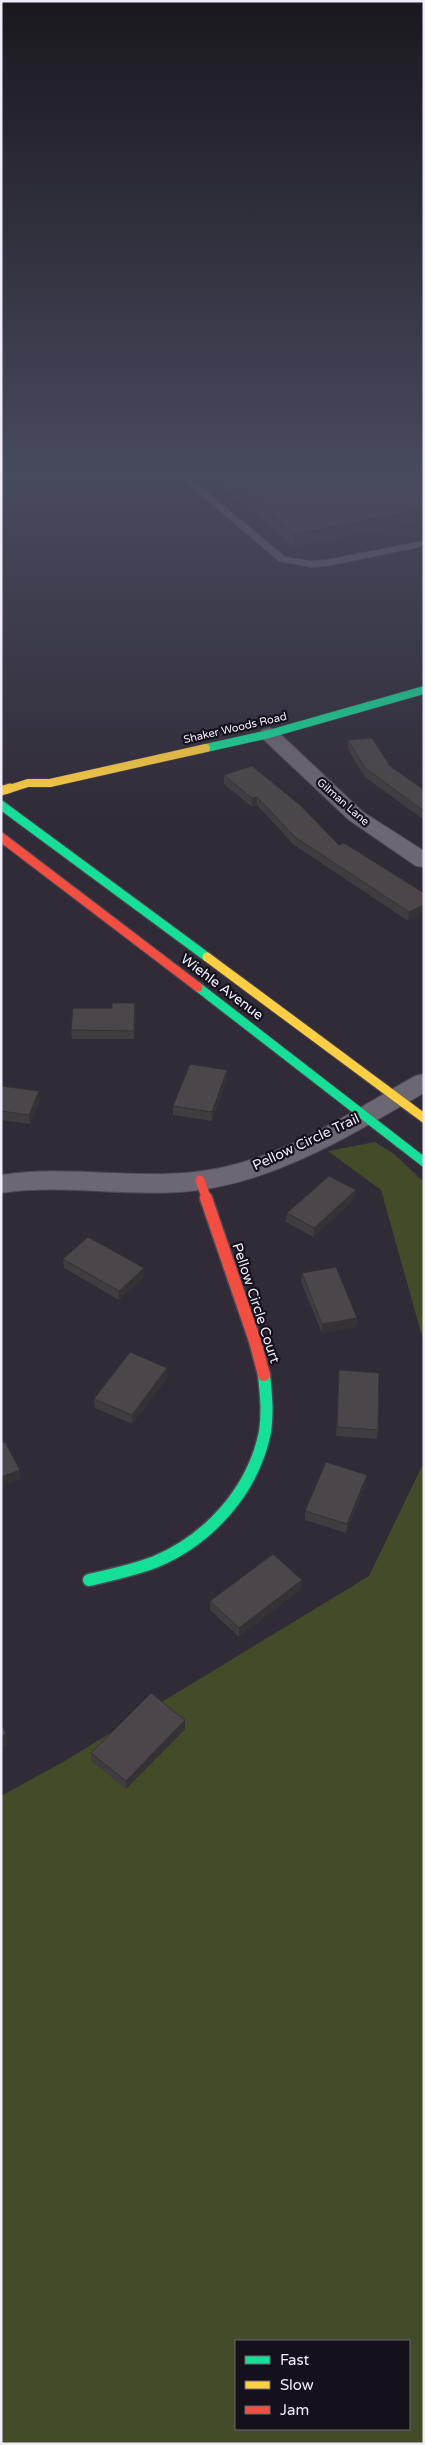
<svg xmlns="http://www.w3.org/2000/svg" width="425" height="2445" font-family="'Varela Round',sans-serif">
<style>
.green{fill:#444b29;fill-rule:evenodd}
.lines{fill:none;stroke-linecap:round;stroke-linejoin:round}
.lane-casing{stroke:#4c4752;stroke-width:2}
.street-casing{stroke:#4c4752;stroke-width:2}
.fast-far2-casing{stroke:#4c4752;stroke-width:9}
.fast-far1-casing{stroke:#4c4752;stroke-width:11}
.fast-casing{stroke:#4c4752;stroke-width:15}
.slow-far1-casing{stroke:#4c4752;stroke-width:9}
.slow-casing{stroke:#4c4752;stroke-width:11}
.jam-far1-casing{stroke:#4c4752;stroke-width:11}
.jam-casing{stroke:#4c4752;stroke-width:15}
.lane{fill:#6c6772;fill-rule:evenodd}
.street{fill:#6c6772;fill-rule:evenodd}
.fast-far2{stroke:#16e098;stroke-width:8}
.fast-far1{stroke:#16e098;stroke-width:9}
.fast{stroke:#16e098;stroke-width:12}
.slow-far1{stroke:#ffcf43;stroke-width:8}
.slow{stroke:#ffcf43;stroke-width:9}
.jam-far1{stroke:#f24e42;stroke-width:9}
.jam{stroke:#f24e42;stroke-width:12}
.wall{fill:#413c40}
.shaded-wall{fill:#353134}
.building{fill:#4c464a;stroke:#353134}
.labels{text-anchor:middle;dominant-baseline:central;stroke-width:4.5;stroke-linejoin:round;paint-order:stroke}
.far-street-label{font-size:11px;fill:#f1ecfa;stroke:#15111b}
.street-label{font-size:14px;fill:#f1ecfa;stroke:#15111b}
</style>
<rect width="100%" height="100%" fill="#302b37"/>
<path class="green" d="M375,1142L394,1154L424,1182V1343L381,1190L328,1151Z
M424,1462V2444H1V1796L63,1762L369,1576ZM236,2341H409V2429H236Z"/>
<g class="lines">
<defs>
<path id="lane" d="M180,477H189L285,557L310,561L326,560L424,541V546L326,566L310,567L279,561Z"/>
<path id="street" d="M269,728L276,730L363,812L424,851V867L416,866L349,820L262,738L259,734L262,730Z
M424,1074V1093C347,1137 270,1186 180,1192C120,1196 61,1184 1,1193V1175C65,1165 130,1179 194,1172C275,1164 346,1115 415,1076Z"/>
<path id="fast-far2" d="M206,748L269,734L424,690"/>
<path id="fast-far1" d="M1,805L207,957
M198,987L424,1162"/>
<path id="fast" d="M89,1580C111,1575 134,1570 155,1562C210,1539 253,1490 265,1432C268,1413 266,1394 264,1375"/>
<path id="slow-far1" d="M6,790L28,783H50L206,748"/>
<path id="slow" d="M1,791L10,788
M207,957L424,1118"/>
<path id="jam-far1" d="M1,837L198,987
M200,1180L207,1200"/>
<path id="jam" d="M206,1198L255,1341L264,1375"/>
</defs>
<use href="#lane" class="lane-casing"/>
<use href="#street" class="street-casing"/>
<use href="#fast-far2" class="fast-far2-casing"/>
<use href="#fast-far1" class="fast-far1-casing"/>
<use href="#fast" class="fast-casing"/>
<use href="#slow-far1" class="slow-far1-casing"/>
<use href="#slow" class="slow-casing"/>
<use href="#jam-far1" class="jam-far1-casing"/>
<use href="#jam" class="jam-casing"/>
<use href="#lane" class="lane"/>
<use href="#street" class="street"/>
<use href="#fast-far2" class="fast-far2"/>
<use href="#fast-far1" class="fast-far1"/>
<use href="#fast" class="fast"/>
<use href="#slow-far1" class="slow-far1"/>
<use href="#slow" class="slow"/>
<use href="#jam-far1" class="jam-far1"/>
<use href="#jam" class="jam"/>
</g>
<path class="wall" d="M213,477H424L294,547Z
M348,740L390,766L424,790V820L365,777L348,749Z
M224,775L339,845L424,893L408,921L294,845L257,805L252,807L224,784Z
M136,1012L134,1039H72L71,1030Z
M227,1070V1079L212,1121L173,1115V1106Z
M1,1086L40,1100L30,1124L1,1120Z
M355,1199L313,1237L286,1222L287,1213Z
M63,1259L144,1268V1277L119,1300L64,1268Z
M302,1273L357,1318L356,1327L322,1333L301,1282Z
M339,1370L378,1430L377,1439L336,1436Z
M168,1377L132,1424L95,1408L94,1399Z
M367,1475L366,1484L346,1533L305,1520V1511Z
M301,1589L239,1637L210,1610V1601Z
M185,1729L126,1789L91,1761V1753Z"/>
<path class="shaded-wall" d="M424,509V521L294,547V534Z
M257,797V805L252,807V798Z
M424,905V913L408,921L409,912Z
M135,1003L136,1012L134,1039V1031Z
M227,1070V1079L212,1121V1112Z
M39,1091L40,1100L30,1124L29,1115Z
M356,1190L355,1199L313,1237L314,1228Z
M144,1268V1277L119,1300V1291Z
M357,1318L356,1327L322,1333V1324Z
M167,1368L168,1377L132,1424V1415Z
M20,1470L21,1479L1,1486V1477Z
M367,1475L366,1484L346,1533L347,1524Z
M302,1580L301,1589L239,1637V1628Z
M185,1720V1729L126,1789V1781Z
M6,1734L8,1746L1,1748V1736Z"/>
<path class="building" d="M227,477H424V509L294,534Z
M372,738L390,766L424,790V811L365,768L348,740Z
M252,766L300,805L339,845L344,843L424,893V905L409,912L295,837L257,797L252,798L224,775Z
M112,1003H135L134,1031L71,1030L73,1008H112Z
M190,1064L227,1070L212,1112L173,1106Z
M1,1086L39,1091L29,1115L1,1111Z
M329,1176L356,1190L314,1228L287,1213Z
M88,1237L144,1268L119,1291L63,1259Z
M336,1267L357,1318L322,1324L302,1273Z
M130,1352L167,1368L132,1415L94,1399Z
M339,1370L379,1373L378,1430L337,1427Z
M5,1442L20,1470L1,1477V1443Z
M326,1462L367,1475L347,1524L305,1511Z
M273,1554L302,1580L239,1628L210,1601Z
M151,1693L185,1720L126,1781L91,1753Z
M1,1723L6,1734L1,1736Z"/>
<linearGradient id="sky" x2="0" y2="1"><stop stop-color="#1a181e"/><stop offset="0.58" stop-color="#484a5e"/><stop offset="1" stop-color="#484a5e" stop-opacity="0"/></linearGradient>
<rect width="425" height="819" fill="url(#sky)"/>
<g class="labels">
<g class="far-street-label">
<text transform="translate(235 728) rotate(-13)">Shaker Woods Road</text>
<text transform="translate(343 802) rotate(41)">Gilman Lane</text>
</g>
<g class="street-label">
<text transform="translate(222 987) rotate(37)">Wiehle Avenue</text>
<text transform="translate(306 1142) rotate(-25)">Pellow Circle Trail</text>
<text transform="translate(256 1303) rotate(72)">Pellow Circle Court</text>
</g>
</g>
<rect width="425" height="2445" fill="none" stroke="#f1ecfa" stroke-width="5"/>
<rect x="235" y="2340" width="175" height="90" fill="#15111b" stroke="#6d6974"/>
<rect x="245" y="2356" width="25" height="8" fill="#16e098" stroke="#6d6974"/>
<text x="280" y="2365" font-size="15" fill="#f1ecfa">Fast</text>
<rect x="245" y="2381" width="25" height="8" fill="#ffcf43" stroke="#6d6974"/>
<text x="280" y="2390" font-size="15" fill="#f1ecfa">Slow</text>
<rect x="245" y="2406" width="25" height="8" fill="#f24e42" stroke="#6d6974"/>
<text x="280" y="2415" font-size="15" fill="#f1ecfa">Jam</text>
</svg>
